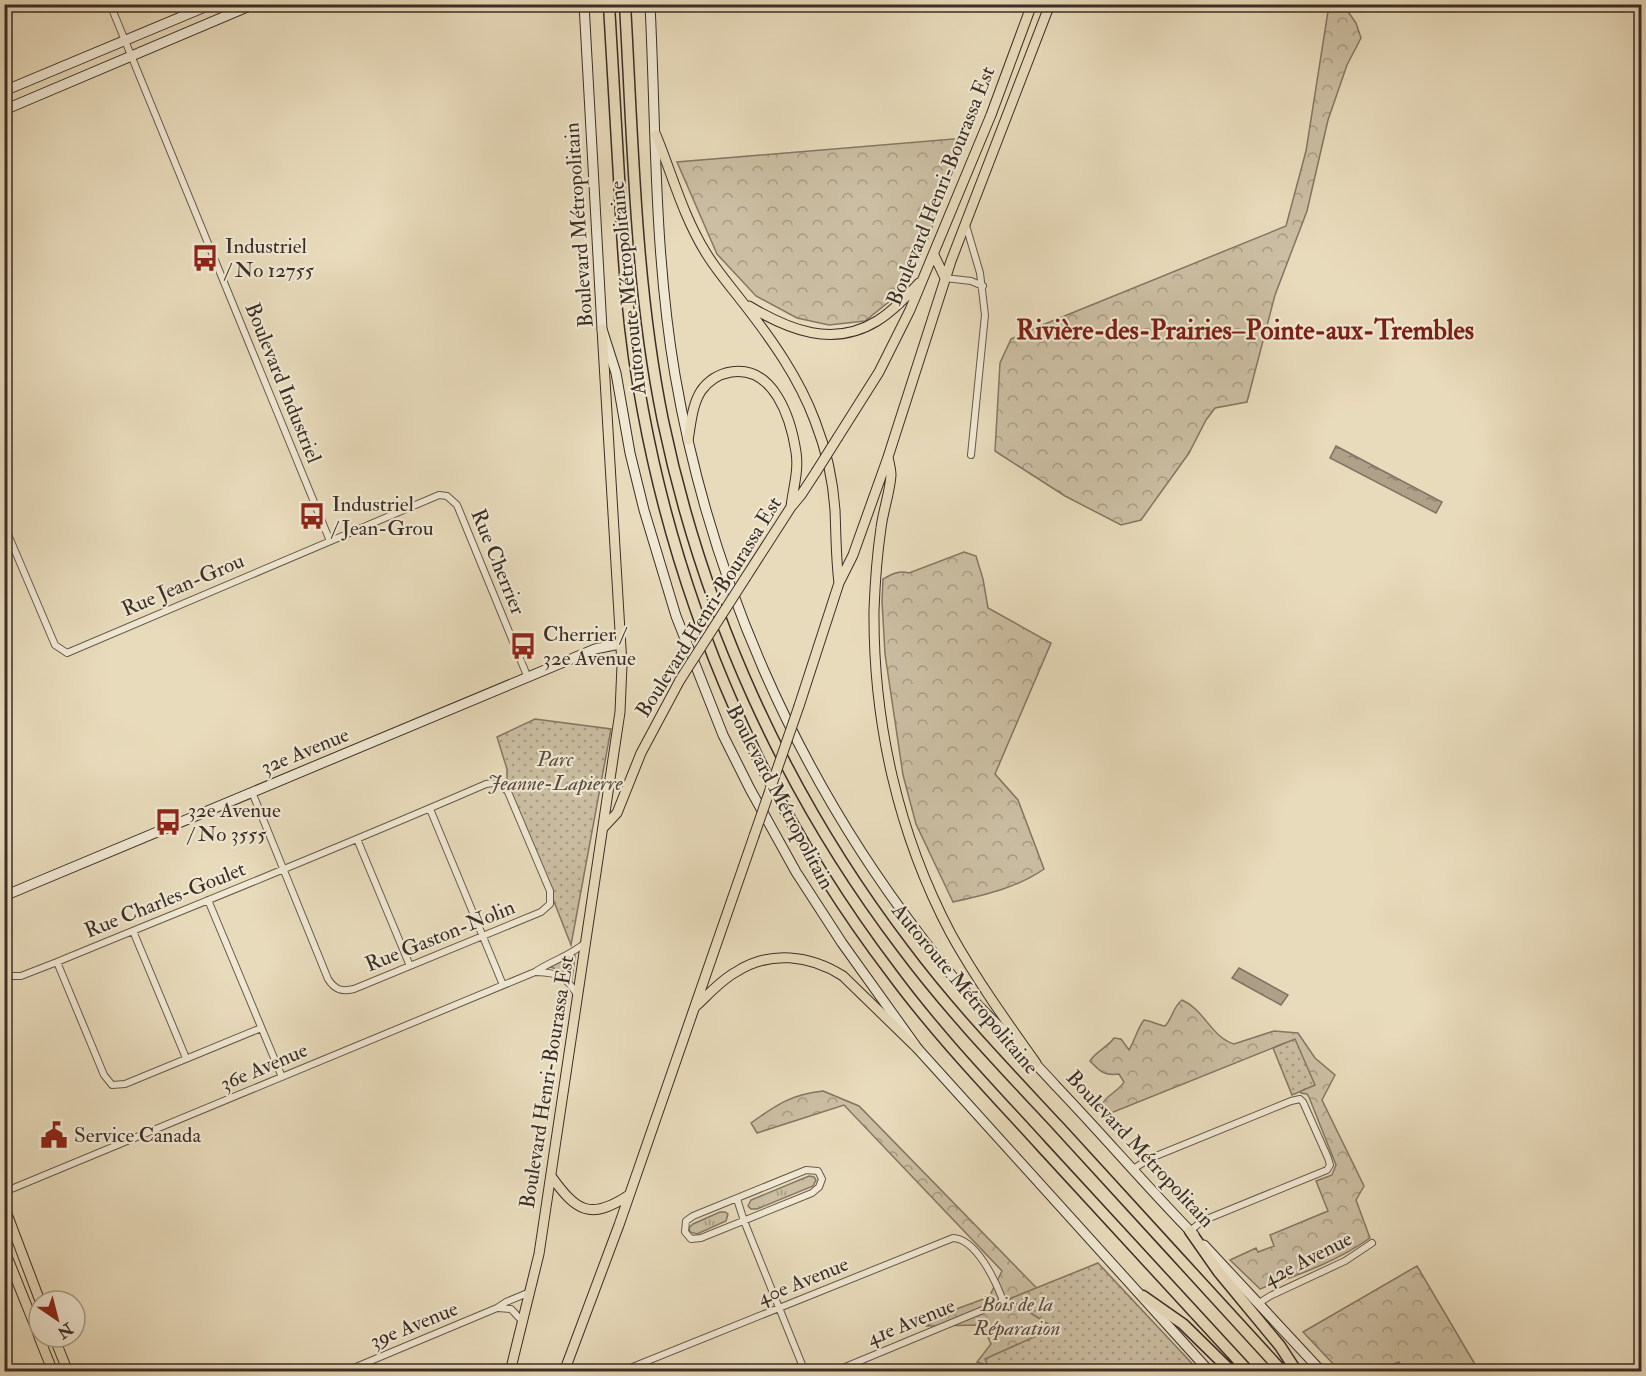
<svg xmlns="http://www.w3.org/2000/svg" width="1646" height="1376" font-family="'IM FELL Double Pica',serif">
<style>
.grass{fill:url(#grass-tufts);stroke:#847664;stroke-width:1.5}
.forest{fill:url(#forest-crowns);stroke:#847664;stroke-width:1.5}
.park{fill:url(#park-dots);stroke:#847664;stroke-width:1.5}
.water{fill:url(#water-ripples);stroke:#807262;stroke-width:1.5}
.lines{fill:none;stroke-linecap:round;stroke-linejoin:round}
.street-casing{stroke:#67594c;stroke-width:8}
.secondary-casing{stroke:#3c2e27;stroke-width:11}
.primary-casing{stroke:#3c2e27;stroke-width:11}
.highway-casing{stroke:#3c2e27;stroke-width:13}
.street{stroke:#f0e8d3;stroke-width:6}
.secondary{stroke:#f0e8d3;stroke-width:9}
.primary{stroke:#e8dbbb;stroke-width:9}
.highway{stroke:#e8dbbb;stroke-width:10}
.primary-bridge-casing{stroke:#3c2e27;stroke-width:11;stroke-linecap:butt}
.primary-bridge{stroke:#e8dbbb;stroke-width:9}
.labels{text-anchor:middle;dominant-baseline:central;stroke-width:4.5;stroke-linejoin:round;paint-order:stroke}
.street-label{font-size:21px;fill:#3c2e27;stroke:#f0e8d3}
.poi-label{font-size:21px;fill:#3c2e27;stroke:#f0e8d3;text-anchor:start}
.park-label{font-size:21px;font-style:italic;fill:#594b40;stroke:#f0e8d3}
.district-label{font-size:27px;font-weight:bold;fill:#7a1f14;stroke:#f0e8d3}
</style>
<defs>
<pattern id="grass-tufts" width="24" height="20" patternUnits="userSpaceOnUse" patternTransform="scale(1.5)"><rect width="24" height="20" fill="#cbbea2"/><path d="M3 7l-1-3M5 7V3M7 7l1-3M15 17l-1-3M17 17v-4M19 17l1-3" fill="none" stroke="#a69b84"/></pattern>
<pattern id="forest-crowns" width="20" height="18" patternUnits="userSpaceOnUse" patternTransform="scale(1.5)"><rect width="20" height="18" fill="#cbbea2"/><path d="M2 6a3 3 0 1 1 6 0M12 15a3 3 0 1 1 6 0" fill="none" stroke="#a69b84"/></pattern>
<pattern id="park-dots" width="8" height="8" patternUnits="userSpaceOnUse" patternTransform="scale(1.5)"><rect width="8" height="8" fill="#cbbea2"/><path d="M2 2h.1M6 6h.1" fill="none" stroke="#a69b84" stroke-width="1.8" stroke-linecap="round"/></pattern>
<pattern id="water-ripples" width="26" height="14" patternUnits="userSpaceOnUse" patternTransform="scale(1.5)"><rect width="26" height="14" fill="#aea089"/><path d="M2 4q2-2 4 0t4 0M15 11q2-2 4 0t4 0" fill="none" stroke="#8f8370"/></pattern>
</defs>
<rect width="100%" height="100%" fill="#e8dbbb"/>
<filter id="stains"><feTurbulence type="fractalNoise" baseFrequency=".00333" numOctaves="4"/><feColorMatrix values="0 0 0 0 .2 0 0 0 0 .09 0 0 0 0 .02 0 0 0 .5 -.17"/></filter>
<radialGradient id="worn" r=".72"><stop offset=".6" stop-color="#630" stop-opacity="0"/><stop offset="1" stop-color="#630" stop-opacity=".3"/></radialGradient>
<path class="grass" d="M575,956L572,979L563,972L551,967L552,965Z
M809,1176L814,1177L816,1180L813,1186L757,1209H751L748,1206L751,1200Z
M720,1212H725L728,1214L726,1221L697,1234L690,1232L689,1228L693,1224Z"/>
<path class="forest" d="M1329,5H1348L1347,10L1356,23L1361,38L1347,65L1328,120L1307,211L1275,295L1247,402L1215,408L1206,420L1189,453L1141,520L1121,525L1065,496L995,451L1000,363L1011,339L1035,328L1286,226L1306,151Z
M965,138L925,246L896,296L865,321L829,325L797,318L756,296L717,254L677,162Z
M964,552L976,556L983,579L988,608L1051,643L995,774L1018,800L1044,869C1017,888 984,895 953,902L916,824L903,775L885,654L882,601L883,579C892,574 899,570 909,573Z
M1182,1000C1204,1009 1211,1037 1234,1044L1274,1031L1298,1033L1315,1058L1335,1075L1322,1100L1364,1186L1356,1200L1370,1238C1334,1263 1300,1274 1260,1289L1230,1260L1256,1248L1258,1252L1274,1246L1270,1235L1328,1211L1316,1181L1332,1175L1336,1165L1309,1097L1307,1094L1301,1093L1285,1043L1106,1115L1103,1103C1108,1094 1119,1091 1124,1082L1119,1074C1103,1076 1100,1071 1090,1061C1095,1052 1108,1047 1114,1038L1121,1039L1129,1050C1135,1040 1137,1029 1144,1020C1152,1021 1158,1025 1165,1026C1173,1018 1172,1008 1182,1000Z
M823,1091L859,1106L1063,1315L1101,1348L992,1367L977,1362L991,1344L983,1325L927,1326L943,1314L989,1297L1002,1271L844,1105L757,1133L751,1123C776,1105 792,1094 823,1091Z
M1417,1266L1479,1371H1402L1399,1362L1374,1371H1340L1303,1332Z"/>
<path class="park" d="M535,719L611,729L571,945L507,781V769L497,737Z
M1295,1039L1315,1085L1292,1095L1273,1048Z
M1098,1263L1199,1371H990L985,1359L1054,1328L1009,1299Z"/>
<path class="water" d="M1336,446L1442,502L1436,513L1330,458Z
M1239,968L1288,995L1281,1005L1232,978Z"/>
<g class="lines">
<defs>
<path id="street" d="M110,4L330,541
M965,222L980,273L985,315L971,455
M945,278L971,281L983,286
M4,525L55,645L67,653L439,495L447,496L457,505L528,678
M430,809L503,985
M357,839L410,966
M208,900L282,1077
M133,931L186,1058
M57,962L104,1075L112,1085L125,1084L261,1028
M4,970L10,976H21L57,962C200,903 344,846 486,784C496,782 502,784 508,792L550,891V904L541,912L354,989C342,992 335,990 328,979L252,792
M536,972C560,973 565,975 578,996
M1133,1169L1151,1158L1291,1101L1300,1099L1303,1102L1328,1158L1330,1165L1327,1170L1202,1221L1190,1231
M806,1170L818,1171L822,1179L819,1187L812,1193L701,1238L691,1239L685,1232L686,1221L693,1216Z
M4,1192L535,972C551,961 570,956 585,943
M737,1199L744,1221L805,1372
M1259,1303L1270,1296L1345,1261L1372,1243
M498,1308L511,1309L523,1322
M344,1372L497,1308L506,1302L530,1292
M620,1372L953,1238C976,1239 995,1280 1002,1298V1302L833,1372"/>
<path id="secondary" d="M584,4L602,329L616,373L630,453L644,510L676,616L723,735L750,789L796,872L842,943L918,1049L1210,1372
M650,4C656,128 654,252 675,375C710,578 795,772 920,935C938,959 957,983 978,1005C1004,1032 1031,1058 1056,1086C1103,1135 1147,1187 1194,1235
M4,91L212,4
M4,110L254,4
M4,896L595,649L620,644
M1204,1245L1322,1372"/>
<path id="primary" d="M656,135C672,174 683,216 706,253C717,271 731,287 744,304C772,340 799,378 815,421C826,449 833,480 835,510C836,535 836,559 839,583
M934,255L945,278
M749,306C789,330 833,348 877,321C893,311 906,297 919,283
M838,437L879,372L910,310L991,115L1032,4
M688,440C691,424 692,405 701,391C708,381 719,374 731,372C774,365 791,419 796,452C799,471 793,488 791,507
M888,457C889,463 891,469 891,475C890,492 883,511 881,528C877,555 875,583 874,610C873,722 898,834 951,934C976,979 1006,1021 1036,1063
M746,577L791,507L801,495L816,472
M799,706L839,583L853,555L888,457L951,261L1050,4
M603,828L617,813L641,753L680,680
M696,1006C709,994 721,980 736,972C770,950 810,955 843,976L918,1049
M551,1176C576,1211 590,1221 629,1195
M4,1206L40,1301
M4,1249L39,1336
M39,1337L53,1372
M54,1337L68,1372
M510,1372L539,1254L620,712L622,665L602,329
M564,1372L619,1225L754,836"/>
<path id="highway" d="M609,4C612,62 616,120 619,177C623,256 628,334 643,411C681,616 766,809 892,974C937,1035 990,1090 1041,1146C1110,1221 1180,1296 1249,1372
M625,4C633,143 635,284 663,421C703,612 785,794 903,949C950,1012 1005,1069 1059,1127C1134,1209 1208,1290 1283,1372
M1190,1231L1218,1271L1280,1346L1297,1372
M1143,1296L1183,1324L1232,1372"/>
</defs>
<use href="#street" class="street-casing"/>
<use href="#secondary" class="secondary-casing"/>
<use href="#primary" class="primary-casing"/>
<use href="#highway" class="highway-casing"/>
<use href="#street" class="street"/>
<use href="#secondary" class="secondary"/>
<use href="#primary" class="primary"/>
<use href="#highway" class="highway"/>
<defs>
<path id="primary-bridge" d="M816,472L838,437
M680,680L746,577
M754,836L799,706"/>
</defs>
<use href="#primary-bridge" class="primary-bridge-casing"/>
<use href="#primary-bridge" class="primary-bridge"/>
</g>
<defs>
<symbol id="bus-bare" viewBox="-9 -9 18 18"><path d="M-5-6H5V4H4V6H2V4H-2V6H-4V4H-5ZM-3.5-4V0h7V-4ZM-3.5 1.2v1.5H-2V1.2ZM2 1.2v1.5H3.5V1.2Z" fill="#8f2418" stroke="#f0e8d3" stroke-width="2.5" paint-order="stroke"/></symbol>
<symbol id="civic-bare" viewBox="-9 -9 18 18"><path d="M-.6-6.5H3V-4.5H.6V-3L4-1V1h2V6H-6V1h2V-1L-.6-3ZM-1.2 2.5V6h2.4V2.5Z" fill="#8f2418" stroke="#f0e8d3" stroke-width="2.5" paint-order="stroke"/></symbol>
</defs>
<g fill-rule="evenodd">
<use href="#bus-bare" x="186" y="239" width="38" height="38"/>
<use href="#bus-bare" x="293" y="497" width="38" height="38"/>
<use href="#bus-bare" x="504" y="627" width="38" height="38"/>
<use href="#bus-bare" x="149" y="803" width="38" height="38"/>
<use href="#civic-bare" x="35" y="1116" width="38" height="38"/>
</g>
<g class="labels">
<g class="street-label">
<text transform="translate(941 186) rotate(-68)">Boulevard Henri-Bourassa Est</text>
<text transform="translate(579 225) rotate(-94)">Boulevard Métropolitain</text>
<text transform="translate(628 288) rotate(-96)">Autoroute Métropolitaine</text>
<text transform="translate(283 383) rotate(68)">Boulevard Industriel</text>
<text transform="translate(498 562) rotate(68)">Rue Cherrier</text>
<text transform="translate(183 585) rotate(-23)">Rue Jean-Grou</text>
<text transform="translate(709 607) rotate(-58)">Boulevard Henri-Bourassa Est</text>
<text transform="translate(305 751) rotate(-22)">32e Avenue</text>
<text transform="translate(780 797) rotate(62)">Boulevard Métropolitain</text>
<text transform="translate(165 900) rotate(-22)">Rue Charles-Goulet</text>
<text transform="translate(440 936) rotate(-22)">Rue Gaston-Nolin</text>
<text transform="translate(965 989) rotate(50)">Autoroute Métropolitaine</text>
<text transform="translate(264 1067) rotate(-23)">36e Avenue</text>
<text transform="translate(547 1082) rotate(-81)">Boulevard Henri-Bourassa Est</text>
<text transform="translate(1140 1149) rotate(47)">Boulevard Métropolitain</text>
<text transform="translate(1308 1259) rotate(-27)">42e Avenue</text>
<text transform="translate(803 1281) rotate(-22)">40e Avenue</text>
<text transform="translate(911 1322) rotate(-22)">41e Avenue</text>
<text transform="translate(414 1325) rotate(-22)">39e Avenue</text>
</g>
<g class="poi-label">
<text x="225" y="246">Industriel<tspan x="225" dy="24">/ No 12755</tspan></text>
<text x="332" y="504">Industriel<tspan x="332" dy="24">/ Jean-Grou</tspan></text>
<text x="543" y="634">Cherrier /<tspan x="543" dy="24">32e Avenue</tspan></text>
<text x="188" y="810">32e Avenue<tspan x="188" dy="24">/ No 3555</tspan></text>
<text x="74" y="1135">Service Canada</text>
</g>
<g class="park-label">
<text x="555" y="759">Parc<tspan x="555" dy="24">Jeanne-Lapierre</tspan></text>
<text x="1017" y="1304">Bois de la<tspan x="1017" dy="24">Réparation</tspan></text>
</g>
<g class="district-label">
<text x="1245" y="330">Rivière-des-Prairies–Pointe-aux-Trembles</text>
</g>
</g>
<rect width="1646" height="1376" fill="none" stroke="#e8dbbb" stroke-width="24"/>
<rect x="6" y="6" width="1634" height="1364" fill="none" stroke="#3c2e27" stroke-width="3"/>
<rect x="12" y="12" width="1622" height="1352" fill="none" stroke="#3c2e27" stroke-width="1.5"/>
<g transform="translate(57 1319) rotate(145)"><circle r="28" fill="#f0e8d3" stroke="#a89e8e" stroke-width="1.5"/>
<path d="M0-4.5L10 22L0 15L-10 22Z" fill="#8f2418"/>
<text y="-9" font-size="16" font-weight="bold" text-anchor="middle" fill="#3c2e27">N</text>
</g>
<rect width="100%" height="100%" filter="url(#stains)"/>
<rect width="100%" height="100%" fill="url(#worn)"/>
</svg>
